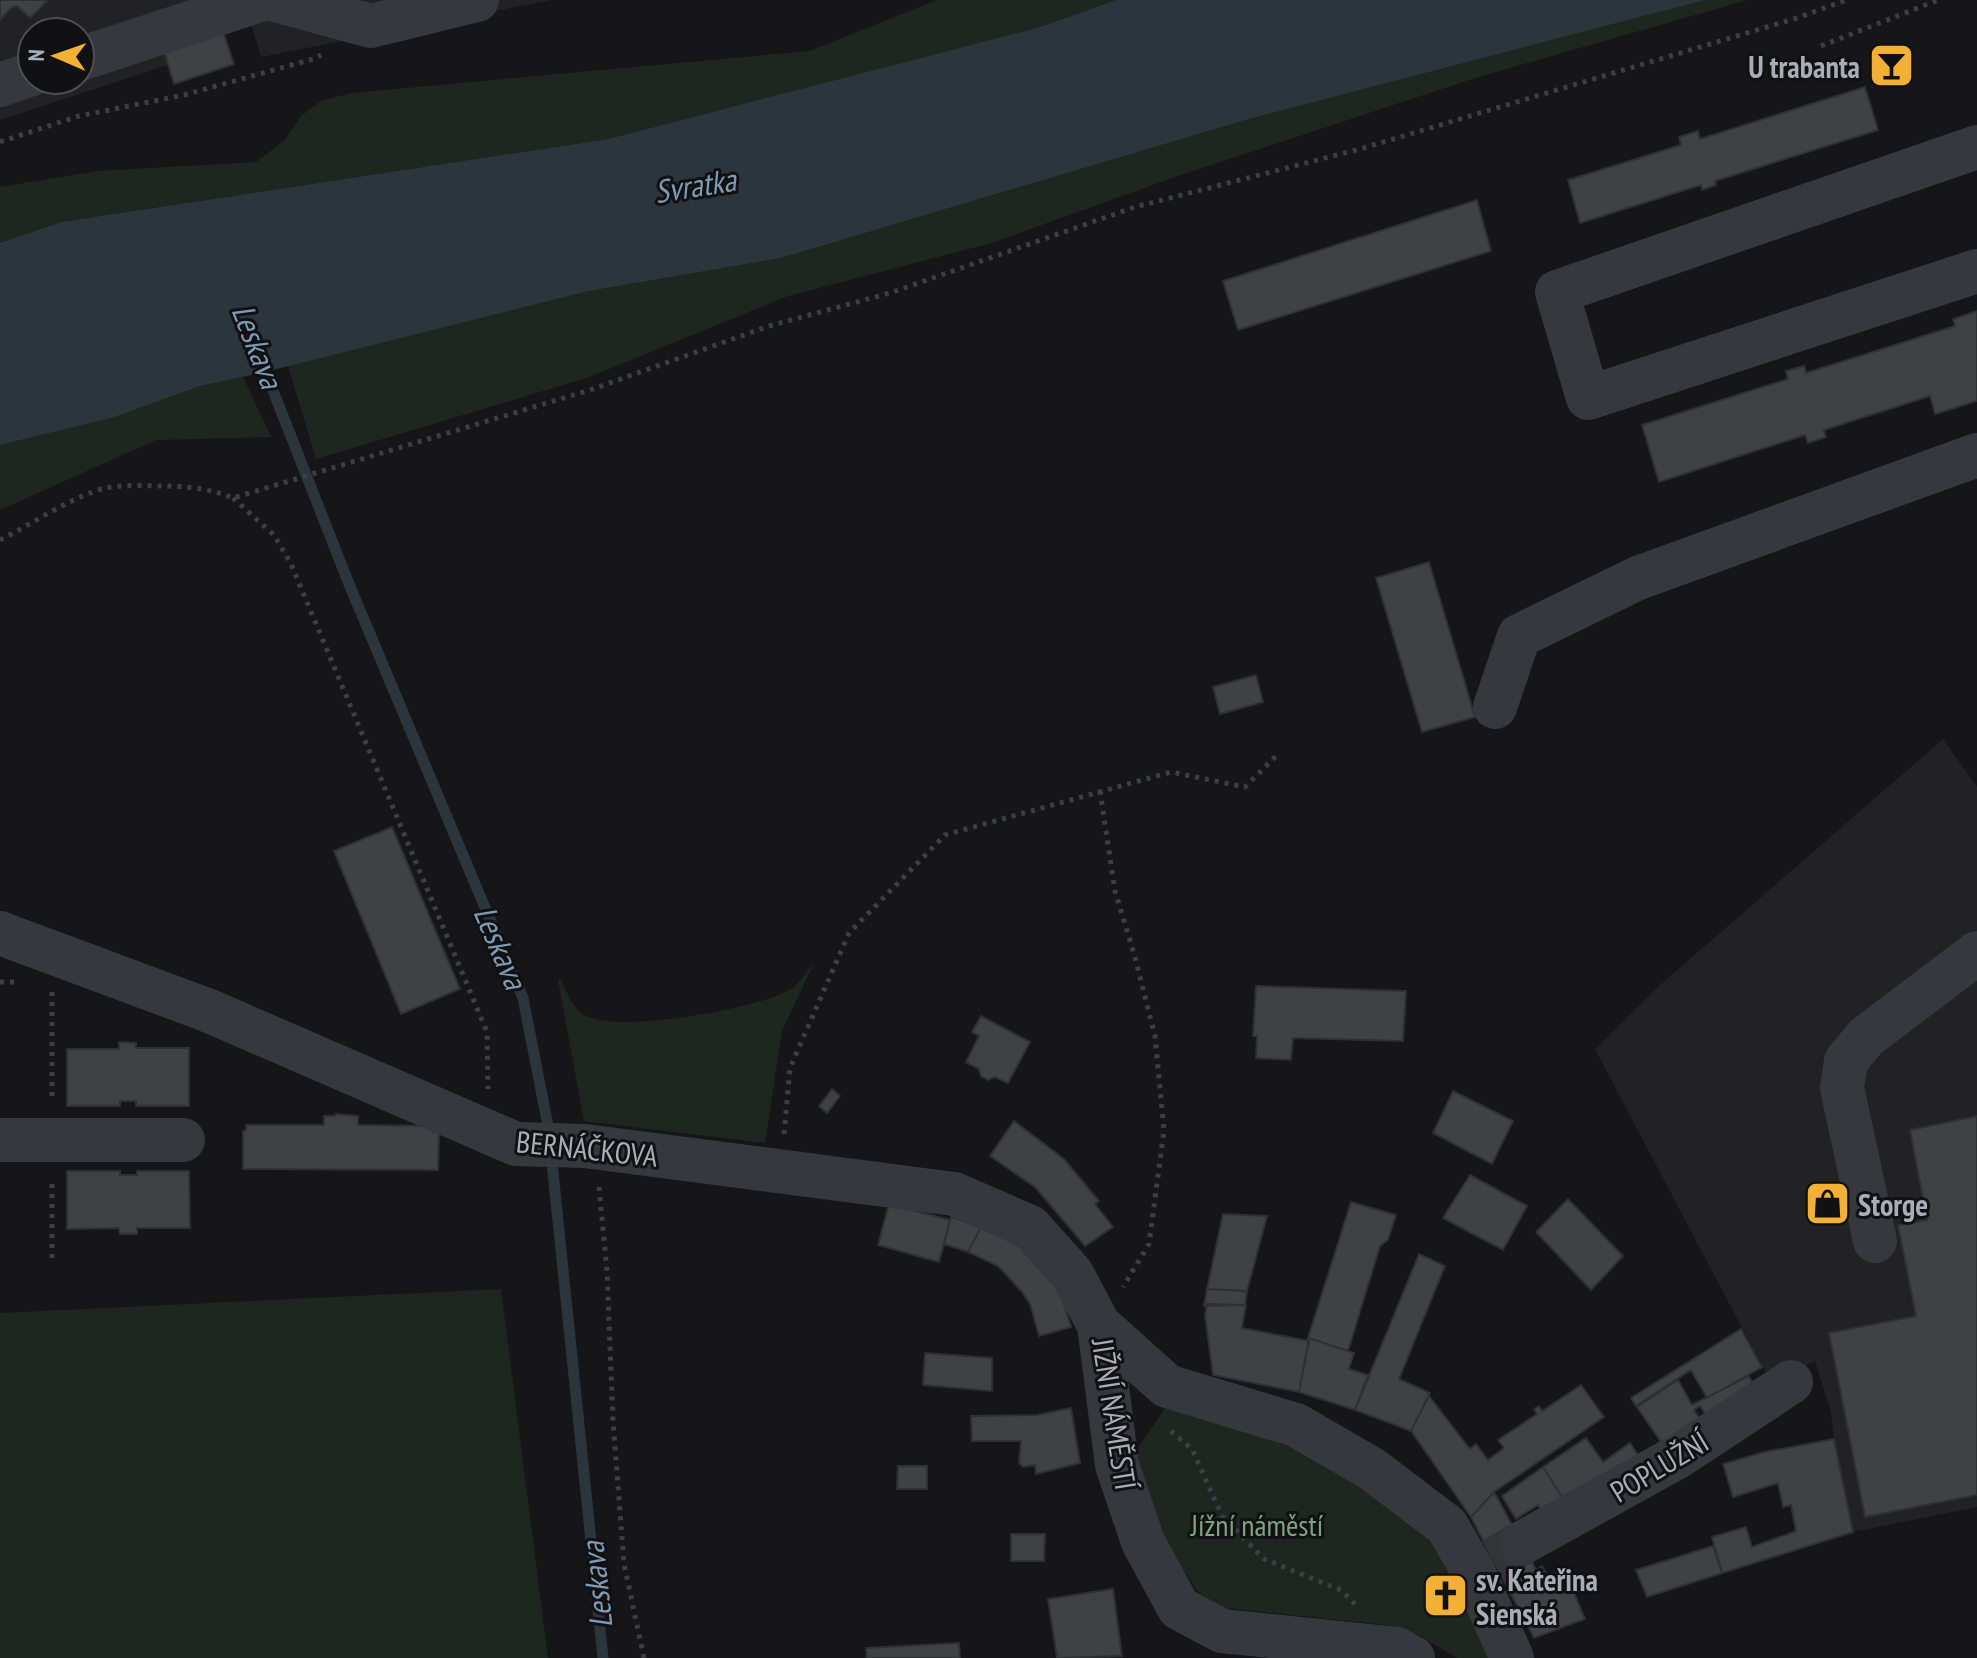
<svg xmlns="http://www.w3.org/2000/svg" width="1977" height="1658" font-family="'PT Sans Narrow',sans-serif">
<style>
.built{fill:#222225;fill-rule:evenodd}
.green{fill:#1e261f}
.water{fill:#2c353c}
.lines{fill:none;stroke-linecap:round;stroke-linejoin:round}
.stream{stroke:#2c353c;stroke-width:11}
.building{fill:#404145;stroke:#303034;stroke-width:2}
.minor-tunnel{stroke:#333438;stroke-width:44;stroke-dasharray:44 22;stroke-linecap:butt}
.path{stroke:#3d3f44;stroke-width:5;stroke-dasharray:4 6;stroke-linecap:butt}
.minor{stroke:#37383d;stroke-width:44}
.labels{text-anchor:middle;dominant-baseline:central;stroke-width:6;stroke-linejoin:round;paint-order:stroke}
.poi-label{font-size:30px;font-weight:bold;fill:#a8adb8;stroke:#111113;text-anchor:start}
.street-label{font-size:30px;fill:#a8adb8;stroke:#111113}
.park-label{font-size:30px;fill:#7fa381;stroke:#111113}
.water-label{font-size:32px;font-style:italic;fill:#7f9bb3;stroke:#111113}
</style>
<rect width="100%" height="100%" fill="#161618"/>
<path class="built" d="M0,0H552L261,57L251,23L164,51L168,65L0,120ZM32,32H80V80H32Z
M1943,739L1977,787V1507L1853,1532L1834,1439L1831,1412L1815,1361L1771,1383L1595,1049L1660,985Z"/>
<path class="green" d="M937,0H1116L1040,27L608,139L61,222L0,243V187L97,171L256,162L285,140L301,116L321,101L351,93L809,51Z
M1705,0H1748L1472,79L1175,177L992,243L788,296L587,378L316,459L288,366L589,291L781,258L1249,119Z
M243,377L271,437L156,440L0,510V445L112,418L200,386Z
M814,963L782,1031L765,1143L584,1121L558,980L561,979C566,992 573,1008 584,1015C617,1034 764,1009 794,987C801,981 808,970 814,963Z
M501,1289L548,1658H0V1313Z
M1168,1404L1282,1441L1357,1478L1409,1517L1450,1562L1492,1658H1457L1417,1634L1387,1625L1224,1608L1198,1592L1153,1524L1135,1452Z"/>
<path class="water" d="M1116,0H1705L1249,119L781,258L589,291L265,372L200,386L112,418L0,445V243L61,222L608,139L1040,27Z"/>
<g class="lines">
<path class="stream" d="M261,360L349,584L523,998L550,1136
M551,1153L603,1658"/>
</g>
<path class="building" d="M0,0H48L30,18L17,6L11,8L0,20Z
M223,31L234,64L174,84L164,51Z
M1865,87L1878,130L1715,181L1716,185L1702,190L1701,185L1580,223L1568,180L1681,145L1679,137L1698,131L1700,139Z
M1477,200L1491,251L1238,330L1223,281Z
M1977,311V401L1935,414L1930,396L1824,430L1826,437L1808,443L1805,435L1659,482L1642,425L1788,379L1786,371L1804,366L1806,373L1955,326L1953,319Z
M1429,562L1475,717L1422,732L1376,578Z
M1256,675L1263,702L1220,714L1213,687Z
M392,827L460,989L401,1014L334,851Z
M1256,986L1406,991L1403,1041L1293,1038L1291,1060L1256,1058L1257,1036H1253Z
M981,1016L1030,1042L1008,1083L995,1077L988,1080L981,1076L979,1069L966,1062L979,1036L972,1032Z
M119,1042L136,1043V1048H189V1106H136V1101H120V1106H67V1049H119Z
M832,1089L840,1096L827,1113L819,1106Z
M1453,1091L1513,1121L1492,1164L1433,1133Z
M336,1114L358,1116V1125L433,1126V1132H439L438,1170L243,1169V1131H246V1125H324V1116H335Z
M1977,1116V1495L1865,1517L1829,1333L1916,1316L1898,1225L1927,1220L1910,1130Z
M1014,1121L1064,1159L1099,1201L1095,1204L1113,1227L1085,1246L1035,1187L990,1156Z
M67,1171H120V1175H137V1171H189L190,1228H137V1234H120L119,1228L67,1229Z
M1470,1175L1527,1206L1503,1250L1443,1218Z
M1568,1199L1623,1256L1591,1290L1536,1232Z
M1351,1202L1396,1215L1388,1240L1380,1246L1348,1351L1309,1338L1307,1341Z
M889,1204L950,1220L939,1262L878,1245Z
M1223,1214L1267,1216L1247,1291L1207,1289Z
M951,1217L981,1227L968,1252L944,1244Z
M981,1227L1020,1246L1060,1291L1071,1327L1039,1336L1030,1304L1023,1293L998,1266L968,1252Z
M1419,1254L1445,1266L1399,1379L1430,1393L1411,1431L1355,1410Z
M1207,1289L1247,1291L1245,1305L1204,1306Z
M1207,1304L1246,1305L1242,1328L1309,1341L1299,1392L1213,1375L1205,1315Z
M1741,1329L1762,1367L1707,1398L1691,1370L1636,1406L1631,1398Z
M1309,1338L1354,1353L1349,1369L1368,1375L1355,1410L1299,1392Z
M925,1353L992,1358V1391L923,1385Z
M1749,1376L1758,1393L1711,1422L1700,1406L1694,1410L1704,1425L1666,1449L1637,1407L1678,1380L1692,1405Z
M1581,1385L1604,1417L1494,1492L1471,1517L1411,1431L1429,1396L1470,1449L1476,1444L1488,1460L1504,1448L1498,1440L1537,1414L1534,1409L1539,1406L1542,1411Z
M1071,1408L1080,1463L1036,1474L1035,1465L1023,1467L1019,1463L1021,1441H972L971,1416L1037,1415Z
M1586,1438L1603,1462L1630,1443L1642,1462L1571,1511L1543,1467Z
M1834,1439L1853,1532L1722,1573L1712,1537L1746,1527L1752,1547L1796,1531L1791,1505L1783,1507L1778,1483L1733,1497L1723,1464L1764,1452Z
M898,1466H927V1489H897Z
M1543,1467L1571,1511L1549,1523L1538,1505L1516,1519L1502,1496Z
M1494,1492L1520,1539L1490,1554L1471,1517Z
M1011,1534H1045L1044,1561H1011Z
M1520,1539L1536,1570L1542,1566L1548,1577L1564,1569L1585,1619L1534,1638L1490,1554Z
M1713,1546L1722,1573L1647,1597L1636,1570Z
M1443,1578L1448,1580L1460,1602L1442,1612L1430,1590L1436,1580Z
M1113,1589L1122,1656L1057,1658L1048,1599Z
M959,1643L960,1658H867L866,1648Z"/>
<g class="lines">
<path class="minor-tunnel" d="M1493,1560L1522,1543"/>
<path class="path" d="M1821,46L1938,0
M0,142L79,116L184,95L313,59L321,55
M233,498L274,535L291,564L487,1032L488,1089
M0,540C32,524 71,497 105,488C125,484 147,486 167,486C190,487 212,489 233,498L590,390L769,326L890,293L1135,207L1360,149L1797,18L1846,0
M1100,791L1115,891L1135,957L1155,1036L1164,1130L1149,1244L1123,1287
M0,982H15
M52,992V1102
M784,1134L790,1068L849,933L945,835L1171,772L1245,787L1277,755
M599,1187L607,1271L613,1421L624,1564L644,1658
M52,1258V1180
M1171,1431L1192,1449L1222,1516L1264,1559L1341,1590L1356,1605"/>
<path class="minor" d="M275,0L371,26L477,0
M80,59L260,0
M0,85L32,74
M1977,147L1557,292L1588,398L1977,271
M1495,707L1519,636L1638,578L1977,455
M0,933L207,1010L516,1144L585,1146L954,1194L1030,1227L1072,1274L1099,1325L1167,1386L1296,1425L1372,1469L1447,1526L1473,1571L1512,1658
M0,1140H183
M1875,1241L1842,1088L1846,1061L1866,1037L1977,953
M1099,1325L1117,1465L1143,1542L1179,1608L1222,1631L1397,1649L1413,1658
M1522,1543L1679,1456L1791,1382"/>
</g>
<defs>
<symbol id="bar-square" viewBox="-11 -11 22 22"><rect x="-9" y="-9" width="18" height="18" rx="4" fill="#f2b134" stroke="#111113"/><path d="M-6-5H6L.8 .8V4.5H3.5V6h-7V4.5H-.8V.8Z" fill="#111"/></symbol>
<symbol id="shop-square" viewBox="-11 -11 22 22"><rect x="-9" y="-9" width="18" height="18" rx="4" fill="#f2b134" stroke="#111113"/><path d="M-5-2.5h2.3a2.7 3.5 0 0 1 5.4 0H5L5.5 6h-11ZM-1.5-2.5h3a1.5 2.3 0 0 0-3 0Z" fill="#111"/></symbol>
<symbol id="church-square" viewBox="-11 -11 22 22"><rect x="-9" y="-9" width="18" height="18" rx="4" fill="#f2b134" stroke="#111113"/><path d="M-1.2-6h2.4v3.5h3.3v2.4h-3.3V6h-2.4V-.1h-3.3v-2.4h3.3Z" fill="#111"/></symbol>
</defs>
<g fill-rule="evenodd">
<use href="#bar-square" x="1866" y="40" width="51" height="51"/>
<use href="#shop-square" x="1802" y="1178" width="51" height="51"/>
<use href="#church-square" x="1420" y="1570" width="51" height="51"/>
</g>
<g class="labels">
<g class="poi-label">
<text x="1860" y="66" text-anchor="end">U trabanta</text>
<text x="1858" y="1204">Storge</text>
<text x="1476" y="1579">sv. Kateřina<tspan x="1476" dy="34">Sienská</tspan></text>
</g>
<g class="street-label">
<text transform="translate(587 1148) rotate(6)">BERNÁČKOVA</text>
<text transform="translate(1115 1414) rotate(81)">JIŽNÍ NÁMĚSTÍ</text>
<text transform="translate(1659 1466) rotate(-31)">POPLUŽNÍ</text>
</g>
<g class="park-label">
<text x="1257" y="1524">Jížní náměstí</text>
</g>
<g class="water-label">
<text transform="translate(695 185) rotate(-9)">Svratka</text>
<text transform="translate(258 346) rotate(69)">Leskava</text>
<text transform="translate(501 947) rotate(67)">Leskava</text>
<text transform="translate(596 1585) rotate(-96)">Leskava</text>
</g>
</g>
<g transform="translate(56 56) rotate(272)"><circle r="38" fill="#111113" stroke="#4d4f55" stroke-width="2"/>
<path d="M0-6L14 30L0 20L-14 30Z" fill="#f2b134"/>
<text y="-12" font-size="22" font-weight="bold" text-anchor="middle" fill="#a8adb8">N</text>
</g>
</svg>
